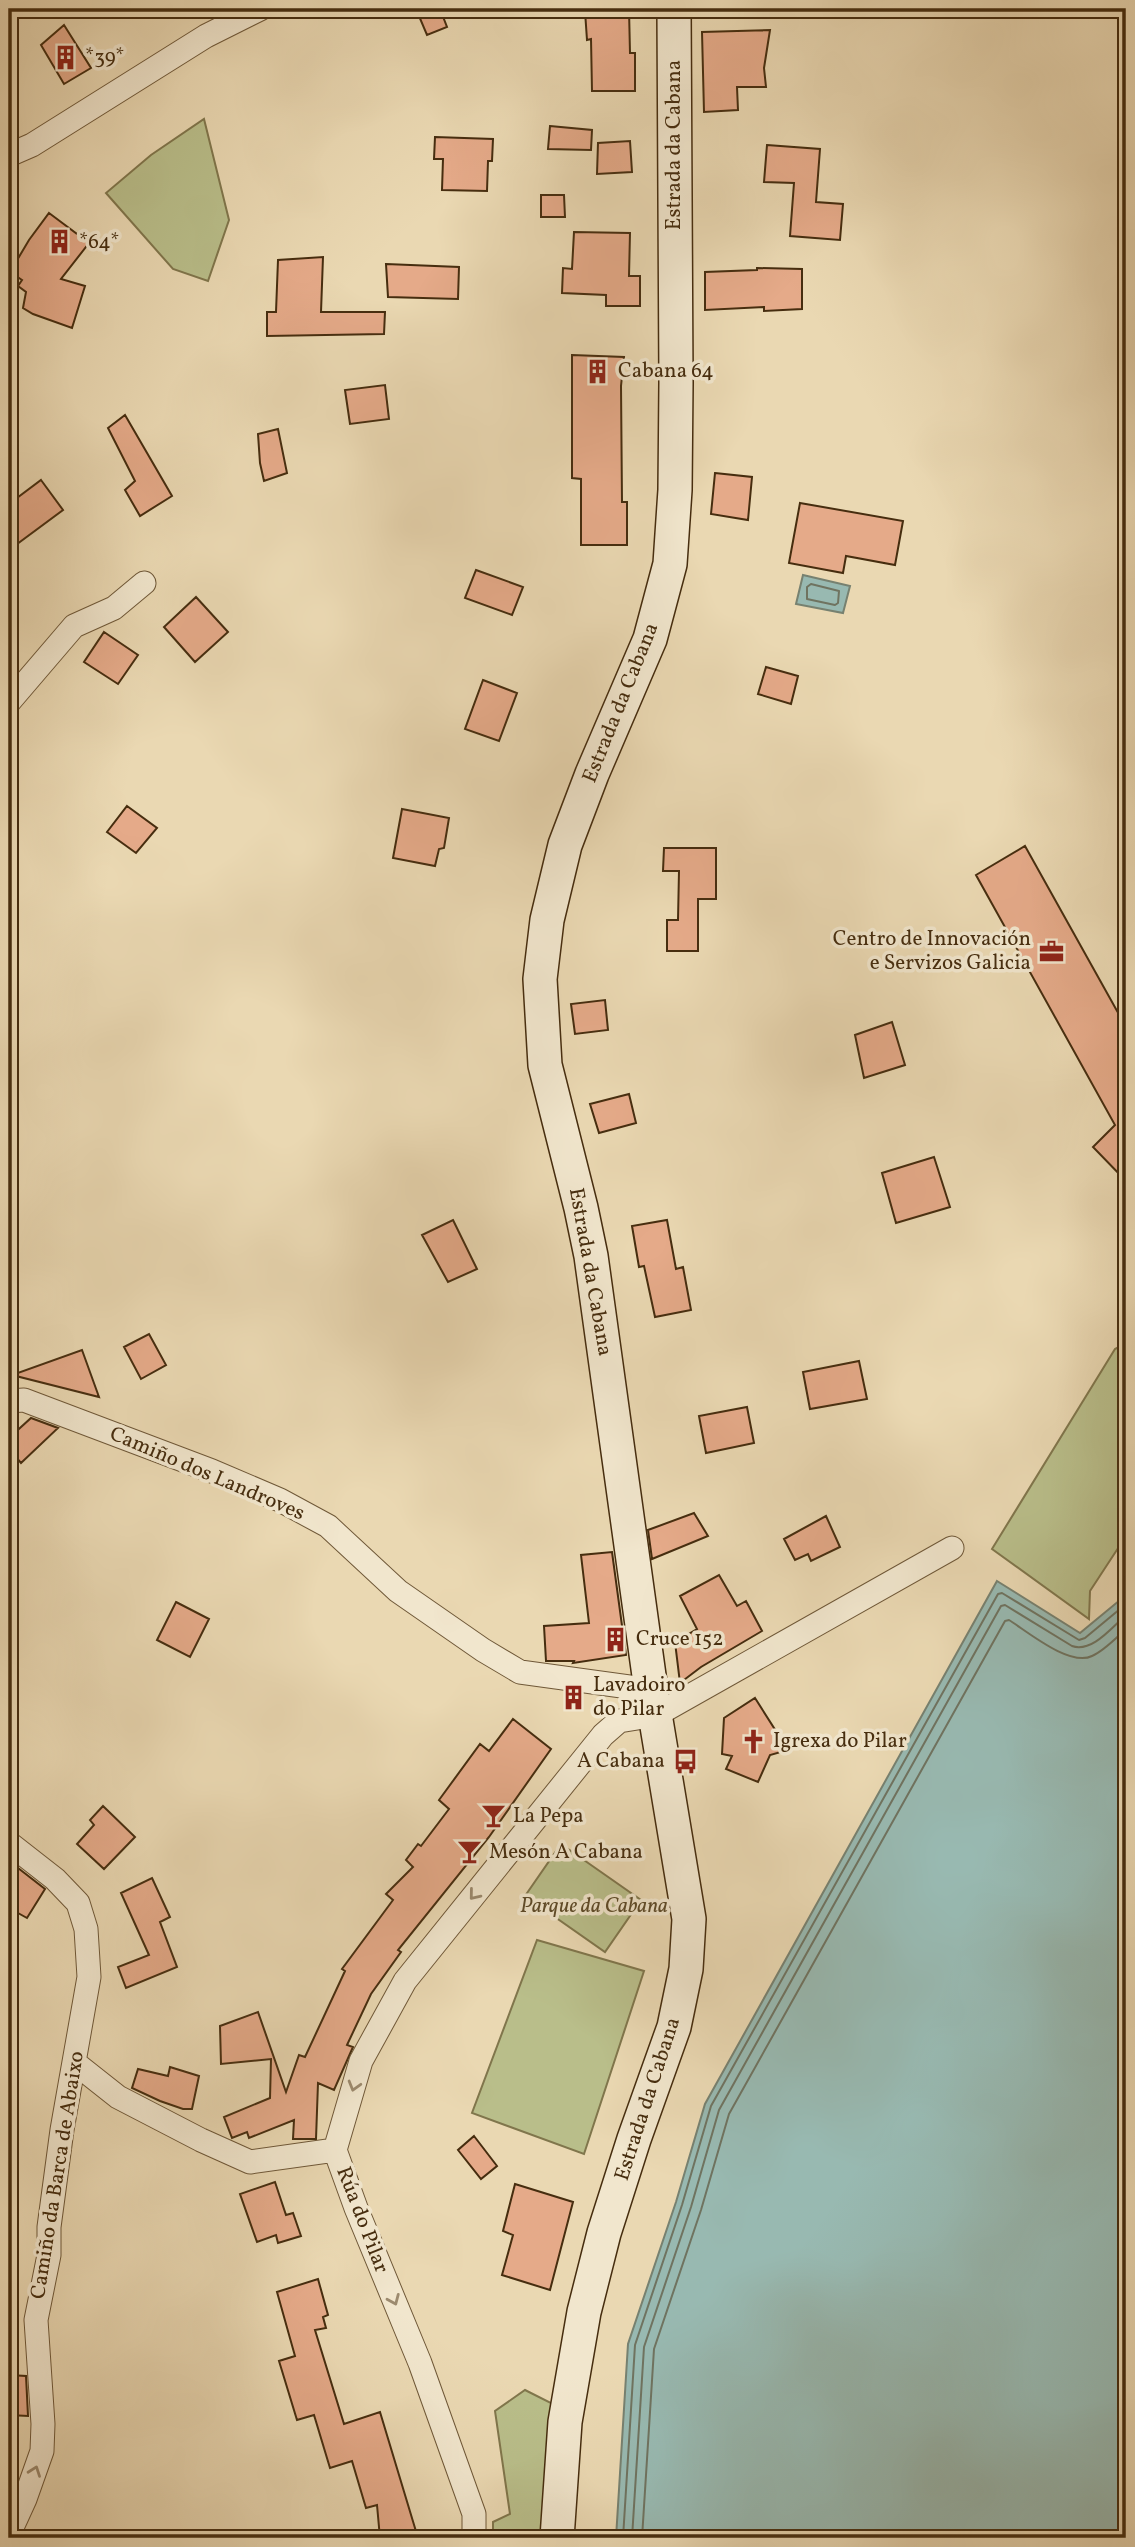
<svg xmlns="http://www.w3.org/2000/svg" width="1135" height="2547" font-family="Vollkorn,serif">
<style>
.green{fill:#b9be8a;stroke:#80764c;stroke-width:2}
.water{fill:#98b9b1;stroke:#778170;stroke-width:2}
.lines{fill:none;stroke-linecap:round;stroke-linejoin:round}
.shore{stroke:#6f7360;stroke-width:2}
.building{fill:#e5aa89;stroke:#462d0f;stroke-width:2}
.street-casing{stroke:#6f5838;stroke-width:25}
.secondary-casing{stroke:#462d0f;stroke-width:36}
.street{stroke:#f1e6cd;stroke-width:23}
.secondary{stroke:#f1e6cd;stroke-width:33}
.oneway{stroke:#9c8a6e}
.labels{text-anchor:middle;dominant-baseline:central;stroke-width:7;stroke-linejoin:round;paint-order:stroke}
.poi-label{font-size:21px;fill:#462d0f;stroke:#f1e6cd;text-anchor:start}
.street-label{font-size:21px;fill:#462d0f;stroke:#f1e6cd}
.park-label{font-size:21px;font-style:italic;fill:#5d4a28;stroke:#f1e6cd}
</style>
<rect width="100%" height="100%" fill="#ead8b2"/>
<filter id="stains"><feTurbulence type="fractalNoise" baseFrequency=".00286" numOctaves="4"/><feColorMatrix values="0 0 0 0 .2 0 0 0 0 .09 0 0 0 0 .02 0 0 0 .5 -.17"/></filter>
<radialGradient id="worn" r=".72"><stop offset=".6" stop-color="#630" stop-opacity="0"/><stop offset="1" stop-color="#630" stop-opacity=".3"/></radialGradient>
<path class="green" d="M204,119L229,220L208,281L173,269L106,193L151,155Z
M1126,1343V1536L1090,1591L1089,1619L992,1549L1115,1349Z
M561,1844L641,1900L605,1952L525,1896Z
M537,1940L644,1971L584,2154L472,2113Z
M525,2390L555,2405L544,2538H493V2522L510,2514L495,2411Z"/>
<path class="water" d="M803,575L850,586L843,613L796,604Z
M997,1581L1080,1633L1126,1595V2538H616L628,2344L676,2202L705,2104Z"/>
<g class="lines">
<path class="shore" d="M811,584L839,591L838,603L835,605L807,599V587Z
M623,2538L635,2345L682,2205L711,2106L998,1594L1002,1593L1079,1640L1085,1638L1126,1604
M632,2538L644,2347L691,2207L719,2110L1001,1606L1005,1605L1072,1646C1092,1653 1112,1627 1126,1615
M642,2538L654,2349L701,2210L729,2114L1005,1621L1009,1620C1028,1632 1070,1667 1092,1656C1104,1651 1116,1638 1126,1629"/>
</g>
<path class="building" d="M416,9H440L447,27L427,35Z
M600,9H629L630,53H635V91H592L591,39L587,40L585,11Z
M64,25L91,68L64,84L41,45Z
M770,30L764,68L766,87H737L738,110L704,112L702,32Z
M550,126L592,130L591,150L548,149Z
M435,137L493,139L492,161H488L487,191L442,190L443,159H434Z
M630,141L632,172L597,174L598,143Z
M767,145L820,149L816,202L843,204L840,240L790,236L794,183L764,182Z
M541,195H564L565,217H541Z
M49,213L89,243L61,279L85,286L72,328L33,314L23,308L26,292L18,286L22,280L10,272L29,240Z
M574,232L630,233L629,276H640V306H606V295L562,293L563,268L572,269Z
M323,257L321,312H385L384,334L267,336V312H276L278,260Z
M386,264L459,267L458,299L388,297Z
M757,268L802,269V309L764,311V307L705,310V272L757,270Z
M572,355L624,357L621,386L622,502H627V545H581V479L572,478Z
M385,385L389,419L350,424L345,390Z
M125,415L172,496L140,516L125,490L135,481L108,428Z
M278,429L287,473L264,481L260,463L258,434Z
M715,473L752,477L748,520L711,514Z
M41,480L63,510L9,550V504Z
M800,503L903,521L895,565L846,556L843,573L789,563Z
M476,570L523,587L512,615L465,598Z
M196,597L228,632L195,662L164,627Z
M104,632L138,655L118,684L84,662Z
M766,667L798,676L791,704L758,694Z
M483,680L517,693L499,741L465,729Z
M127,806L157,828L136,853L107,832Z
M402,809L449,818L444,848L439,849L435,866L393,858Z
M1025,846L1126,1027V1181L1093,1147L1115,1125L976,875Z
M664,848H716V899H698V951H667V920H678L679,871H663Z
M605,1000L608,1030L575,1034L571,1004Z
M892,1022L905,1065L864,1078L855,1035Z
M629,1094L636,1123L599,1133L590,1104Z
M934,1157L950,1207L896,1223L882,1173Z
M453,1220L477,1269L448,1282L422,1235Z
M667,1220L676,1269L683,1267L691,1310L655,1317L644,1266L639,1267L632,1226Z
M149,1334L166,1365L141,1379L124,1347Z
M82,1350L99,1397L12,1375Z
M859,1361L867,1399L810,1409L803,1372Z
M747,1407L754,1443L706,1453L699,1416Z
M31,1418L58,1428L21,1463L9,1449V1438Z
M694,1513L708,1536L652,1559L648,1530Z
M826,1516L840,1547L811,1561L808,1554L795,1560L784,1539Z
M612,1552L626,1655L573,1663L574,1661H546L544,1626L589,1623L581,1555Z
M719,1575L737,1606L746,1601L762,1631L701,1667L680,1683L675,1642L697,1629L680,1596Z
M176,1602L209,1619L190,1657L157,1640Z
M755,1698L788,1750L770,1755L758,1782L726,1769L732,1756L722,1754L724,1718Z
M513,1719L551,1749L489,1837L398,1950L401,1952L371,1994L347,2045L353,2047L334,2090L318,2083L316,2139H293L294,2120L249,2138L247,2132L232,2138L224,2117L270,2098L271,2059L221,2064L220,2026L258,2012L286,2092L299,2055L305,2057L345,1971L342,1969L393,1900L386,1894L413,1867L406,1860L418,1844L421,1846L449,1809L439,1800L480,1744L489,1751Z
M103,1806L135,1837L104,1869L77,1844L94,1825L90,1820Z
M9,1861L45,1889L27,1918L9,1908Z
M152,1878L170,1917L160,1922L177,1967L126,1988L118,1967L149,1955L121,1893Z
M170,2067L199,2076L192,2109H183L160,2101L132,2088L138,2069L168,2076Z
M474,2136L497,2166L481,2179L458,2150Z
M275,2182L286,2215L293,2213L301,2236L278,2243L276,2235L257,2242L240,2194Z
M515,2184L573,2202L550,2290L502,2275L513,2235L503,2231Z
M318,2279L328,2315L323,2317L326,2328L315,2330L344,2424L380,2412L418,2538H380L377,2505L366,2508L352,2461L330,2468L314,2415L297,2420L279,2361L295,2356L277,2292Z
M9,2375L26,2376L28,2416L9,2415Z"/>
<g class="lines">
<defs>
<path id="street" d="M9,155L32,145L206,36L260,9
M9,702L74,626L114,608L144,583
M9,1401L24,1400L212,1471L280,1500L328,1526L398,1591L483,1650L520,1672L651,1690
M9,1843L55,1879L78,1903L86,1929L89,1977L62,2130L49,2227V2255L36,2320L43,2424L42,2451L25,2499L9,2534
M75,2063L118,2097L201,2140L250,2162L335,2150
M474,2538V2514L420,2363L356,2208L335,2150L361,2061L405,1981L603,1735L619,1721L656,1715L952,1548"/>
<path id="secondary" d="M557,2538L565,2422L584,2312L604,2233L634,2139L674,2027L686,1969L689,1919L651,1690L591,1256L581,1208L545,1065L540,979L547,920L565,845L592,774L650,639L670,564L675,490L676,383L674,9"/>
</defs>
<use href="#street" class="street-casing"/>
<use href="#secondary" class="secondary-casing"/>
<use href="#street" class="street"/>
<use href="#secondary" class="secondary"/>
</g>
<defs><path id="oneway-chevron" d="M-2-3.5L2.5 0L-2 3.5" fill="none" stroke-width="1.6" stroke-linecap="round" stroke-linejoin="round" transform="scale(1.75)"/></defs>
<g class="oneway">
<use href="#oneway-chevron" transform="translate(474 1895) rotate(129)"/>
<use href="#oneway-chevron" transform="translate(354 2086) rotate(106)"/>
<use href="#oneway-chevron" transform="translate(394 2300) rotate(67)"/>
<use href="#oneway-chevron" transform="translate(35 2471) rotate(-70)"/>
</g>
<defs>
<symbol id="building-bare" viewBox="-9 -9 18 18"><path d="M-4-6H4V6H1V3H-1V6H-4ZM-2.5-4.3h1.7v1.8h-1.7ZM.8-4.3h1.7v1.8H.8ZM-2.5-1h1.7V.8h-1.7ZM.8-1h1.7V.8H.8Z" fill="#8f2418" stroke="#f1e6cd" stroke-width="2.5" paint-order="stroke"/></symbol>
<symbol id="office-bare" viewBox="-9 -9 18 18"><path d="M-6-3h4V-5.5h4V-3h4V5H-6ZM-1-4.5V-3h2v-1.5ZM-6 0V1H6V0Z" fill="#8f2418" stroke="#f1e6cd" stroke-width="2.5" paint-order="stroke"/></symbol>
<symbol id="church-bare" viewBox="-9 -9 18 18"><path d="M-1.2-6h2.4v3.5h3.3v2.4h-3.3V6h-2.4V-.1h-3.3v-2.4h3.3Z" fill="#8f2418" stroke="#f1e6cd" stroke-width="2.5" paint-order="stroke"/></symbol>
<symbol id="bus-bare" viewBox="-9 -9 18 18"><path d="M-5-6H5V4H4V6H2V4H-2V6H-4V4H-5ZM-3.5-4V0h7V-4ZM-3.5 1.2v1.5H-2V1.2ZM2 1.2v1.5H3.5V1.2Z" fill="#8f2418" stroke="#f1e6cd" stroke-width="2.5" paint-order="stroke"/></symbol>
<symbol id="bar-bare" viewBox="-9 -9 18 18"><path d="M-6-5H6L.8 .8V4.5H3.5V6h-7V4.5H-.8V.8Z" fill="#8f2418" stroke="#f1e6cd" stroke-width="2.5" paint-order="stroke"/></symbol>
</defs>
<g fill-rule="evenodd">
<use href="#building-bare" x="48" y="40" width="35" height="35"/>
<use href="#building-bare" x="42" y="224" width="35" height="35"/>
<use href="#building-bare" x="580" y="354" width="35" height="35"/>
<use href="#office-bare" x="1034" y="934" width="35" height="35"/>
<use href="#building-bare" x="598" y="1622" width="35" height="35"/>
<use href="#building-bare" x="556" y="1680" width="35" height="35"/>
<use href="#church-bare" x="736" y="1724" width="35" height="35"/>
<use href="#bus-bare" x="668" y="1744" width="35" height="35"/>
<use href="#bar-bare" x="476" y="1798" width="35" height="35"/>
<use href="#bar-bare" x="452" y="1834" width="35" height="35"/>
</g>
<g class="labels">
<g class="poi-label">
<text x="85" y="57">*39*</text>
<text x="79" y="242">*64*</text>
<text x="618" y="371">Cabana 64</text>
<text x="1031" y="939" text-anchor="end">Centro de Innovación<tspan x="1031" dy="24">e Servizos Galicia</tspan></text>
<text x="636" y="1639">Cruce 152</text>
<text x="593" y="1685">Lavadoiro<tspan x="593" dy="24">do Pilar</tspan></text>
<text x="773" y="1741">Igrexa do Pilar</text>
<text x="665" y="1761" text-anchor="end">A Cabana</text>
<text x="513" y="1816">La Pepa</text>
<text x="489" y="1852">Mesón A Cabana</text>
</g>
<g class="street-label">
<text transform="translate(674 145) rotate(-90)">Estrada da Cabana</text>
<text transform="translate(621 703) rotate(-68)">Estrada da Cabana</text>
<text transform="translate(590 1272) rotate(80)">Estrada da Cabana</text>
<text transform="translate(207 1474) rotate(23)">Camiño dos Landroves</text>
<text transform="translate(648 2099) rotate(-72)">Estrada da Cabana</text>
<text transform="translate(58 2175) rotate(-81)">Camiño da Barca de Abaixo</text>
<text transform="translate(362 2220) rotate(69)">Rúa do Pilar</text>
</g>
<g class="park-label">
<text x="594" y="1906">Parque da Cabana</text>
</g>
</g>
<rect width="1135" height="2547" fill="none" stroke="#ead8b2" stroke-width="35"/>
<rect x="10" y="10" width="1114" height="2526" fill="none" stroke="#462d0f" stroke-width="3.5"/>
<rect x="18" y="18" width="1100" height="2512" fill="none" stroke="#462d0f" stroke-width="2"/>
<rect width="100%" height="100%" filter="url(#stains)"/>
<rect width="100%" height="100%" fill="url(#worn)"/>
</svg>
